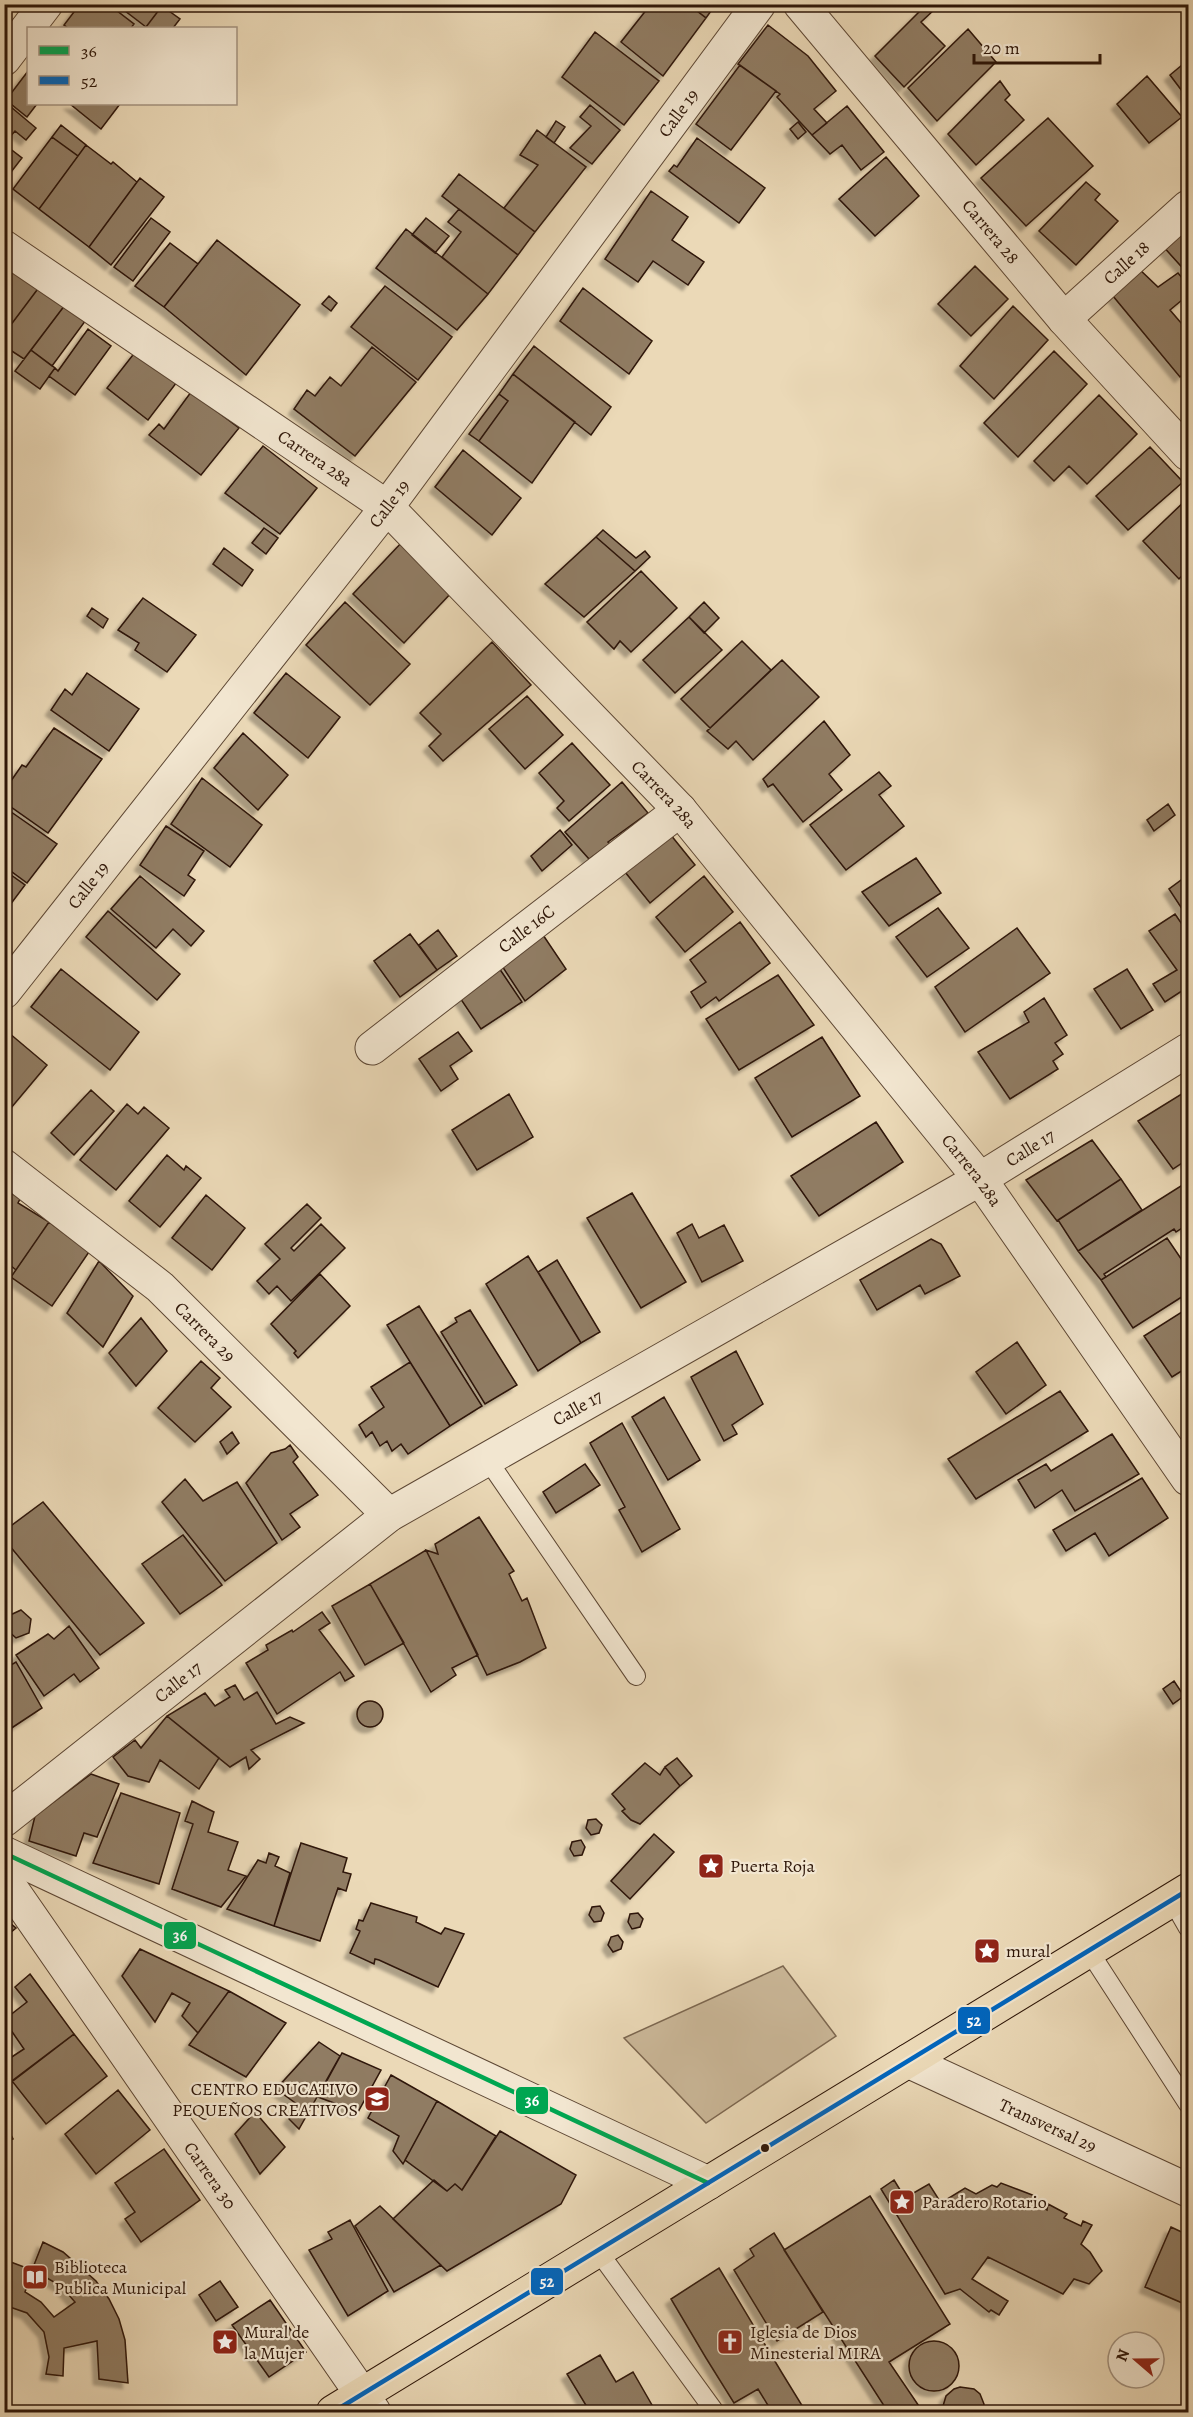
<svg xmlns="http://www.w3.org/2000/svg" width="1193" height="2417" font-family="Alegreya,serif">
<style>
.green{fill:#cbb899;stroke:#7c6750;stroke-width:1.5}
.building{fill:#907b63;stroke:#2e1608;stroke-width:1.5;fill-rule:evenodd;filter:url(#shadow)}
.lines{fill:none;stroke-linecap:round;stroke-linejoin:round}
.service-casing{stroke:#5d4734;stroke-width:20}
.minor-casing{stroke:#5d4734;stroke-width:35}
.trunk-casing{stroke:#2e1608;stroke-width:35}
.service{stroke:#f2e6d0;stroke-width:18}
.minor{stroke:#f2e6d0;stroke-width:33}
.trunk{stroke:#ebd9b7;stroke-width:33}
.bus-1-casing{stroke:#f2e6d0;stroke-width:9}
.bus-2-casing{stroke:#f2e6d0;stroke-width:9}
.bus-1{stroke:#00a651;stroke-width:4.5}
.bus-2{stroke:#0065bd;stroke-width:4.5}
.bus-dot{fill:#2e1608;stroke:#f2e6d0;stroke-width:2}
.labels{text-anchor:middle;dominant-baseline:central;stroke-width:4.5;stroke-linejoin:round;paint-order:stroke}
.street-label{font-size:18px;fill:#2e1608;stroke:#f2e6d0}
.poi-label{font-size:18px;fill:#2e1608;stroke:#f2e6d0;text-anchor:start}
.line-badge{stroke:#f2e6d0;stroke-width:2}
.badge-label{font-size:16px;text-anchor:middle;font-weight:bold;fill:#fff}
</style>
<defs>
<filter id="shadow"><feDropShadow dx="-5.5" dy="5.5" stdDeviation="1.5" flood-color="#0004"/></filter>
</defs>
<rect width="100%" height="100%" fill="#ebd9b7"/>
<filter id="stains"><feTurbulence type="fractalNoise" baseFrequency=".00333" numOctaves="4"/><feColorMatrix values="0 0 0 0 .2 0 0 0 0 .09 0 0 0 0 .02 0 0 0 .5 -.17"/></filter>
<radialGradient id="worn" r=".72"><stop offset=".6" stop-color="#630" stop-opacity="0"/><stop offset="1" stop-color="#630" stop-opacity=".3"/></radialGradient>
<path class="green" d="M783,1966L836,2036L706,2123L624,2038Z"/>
<path class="building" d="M80,4H108L134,24L131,28H68L64,25Z
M116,4H161L162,6L146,27Z
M651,4H688L706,18L663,76L621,42Z
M688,4H716L706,18Z
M927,4H930L934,10L921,22L945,46L904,87L875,56Z
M162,6L180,19L173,28H148L146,27Z
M768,25L808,56L836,91L814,109L827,123L812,135L777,97L780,94L738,64Z
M968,29L996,62L937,121L908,88Z
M595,32L659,81L624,125L562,77Z
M1188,60V99L1170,75Z
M740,65L776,91L731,150L696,124Z
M28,71V104H37L27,117L6,100Z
M1147,76L1182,117L1149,143L1117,104Z
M1000,81L1010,95L1005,100L1024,120L976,165L948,134Z
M5,102L36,128L26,140L15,131L4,144Z
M70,104H120L101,129Z
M590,105L620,130L592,164L570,148L591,126L580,117Z
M847,106L884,152L861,170L842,145L830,154L812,135Z
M1048,118L1093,166L1026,226L981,178Z
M556,121L565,127L554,143L546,137Z
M798,122L806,132L798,139L790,129Z
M61,125L86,145L78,156L52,137Z
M537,130L586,167L535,232L504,208L538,165L520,155Z
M52,137L78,156L39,209L13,189Z
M697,138L765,188L739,223L669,171L674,165L677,167Z
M4,144L22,158L4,181Z
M86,145L111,164L113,162L137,182L89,247L39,209Z
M886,157L919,196L875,236L839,199Z
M459,174L535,232L518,255L442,196Z
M140,178L164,197L111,265L89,247Z
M1086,182L1100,194L1095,200L1118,221L1076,265L1039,231Z
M651,191L688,217L672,240L704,262L688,285L653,261L638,282L605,259Z
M459,209L518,255L488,294L442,257L461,232L448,222Z
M151,218L170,232L133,281L114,267Z
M426,218L449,236L435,253L412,235Z
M1188,220V274L1161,244Z
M406,229L488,294L457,330L376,268Z
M217,240L300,305L246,375L164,307Z
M170,243L198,264L164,307L135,286Z
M4,260L15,268L4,282Z
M975,266L1008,299L971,336L938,304Z
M1136,266L1158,287L1178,273L1188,285V295L1170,310L1188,331V370L1180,377L1108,290Z
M15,268L40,286L4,334V282Z
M40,286L65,305L24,359L4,346V334Z
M385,286L452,337L418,380L351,327Z
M583,288L652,341L629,374L560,321Z
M329,296L337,303L331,311L322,304Z
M65,305L86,320L52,366L31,350Z
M1013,306L1048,340L994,399L960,366Z
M88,329L111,346L75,395L49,376L55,368L58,371Z
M534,346L611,407L591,435L513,374Z
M372,347L416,382L355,456L294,409L307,390L315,396L330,377L341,386Z
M31,350L55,368L40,389L15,371Z
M136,351L177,382L148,420L107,388Z
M1054,351L1087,384L1018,457L984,423Z
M513,374L575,422L532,483L479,441L508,401L499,394Z
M191,392L239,428L201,475L149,435L159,424L164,429Z
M499,394L508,401L479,441L469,434Z
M1099,395L1137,434L1087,484L1069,466L1054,481L1034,461Z
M263,446L317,488L280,534L225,493Z
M1150,447L1183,482L1128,530L1096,496Z
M463,450L521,498L492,535L435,487Z
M1188,498V569L1179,579L1143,541Z
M264,528L278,538L266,554L252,543Z
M603,530L636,558L645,551L650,557L635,571L596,537Z
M596,537L635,571L584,617L545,584Z
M402,542L453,591L404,643L353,594Z
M224,548L253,570L242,586L213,564Z
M641,571L677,608L631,652L620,641L614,649L587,622Z
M143,598L196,635L167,672L135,650L139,643L118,630Z
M345,602L410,664L370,705L306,645Z
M704,602L719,618L704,633L689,617Z
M92,608L108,619L103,628L87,616Z
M689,617L722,650L675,693L643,660Z
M742,641L771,670L710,728L681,699Z
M492,642L531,685L443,761L429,746L441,734L420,713Z
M782,660L819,697L753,760L736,741L728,749L707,731Z
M87,673L139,709L109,751L51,710L65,689L72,695Z
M286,673L340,717L308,758L254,713Z
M527,696L563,735L525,769L489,729Z
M824,721L850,755L829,774L842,790L803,822L773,784L768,787L763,779Z
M54,728L102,759L48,833L4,802V791L22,765L26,767Z
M243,733L288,775L258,810L214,768Z
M572,743L610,785L569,821L557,808L564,801L539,773Z
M879,772L891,786L879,795L904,826L846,870L810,825Z
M202,778L262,825L230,867L171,824Z
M622,782L648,813L608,842L610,844L589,859L565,832Z
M1168,804L1175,815L1154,831L1147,820Z
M4,807L57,844L27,883L4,866Z
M166,826L204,851L188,875L195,880L184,896L140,865Z
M666,829L695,865L650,903L621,867Z
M560,830L572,845L542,871L531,856Z
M916,858L941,893L889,926L862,892Z
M4,870L25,885L4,913Z
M1188,875V918L1169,889Z
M140,876L204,931L191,946L173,929L156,948L111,909Z
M704,876L733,912L685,952L656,917Z
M938,908L969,948L927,977L896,937Z
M108,911L180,974L157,1000L86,937Z
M1175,914L1188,933V987L1165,1002L1153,984L1177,970L1149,931Z
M740,922L770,963L719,1001L716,997L701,1008L691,992L706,982L690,960Z
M1017,928L1050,973L965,1032L935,987Z
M539,929L566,969L525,1001L500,963Z
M438,930L457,956L437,970L419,945Z
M410,934L437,970L400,997L374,961Z
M497,965L522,1002L481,1029L456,992Z
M61,969L139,1032L110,1070L31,1007Z
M1127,969L1153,1010L1121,1029L1094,989Z
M778,975L814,1025L739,1070L706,1019Z
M1044,998L1067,1035L1055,1043L1063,1054L1053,1061L1058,1069L1010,1099L978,1052L1029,1022L1024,1012Z
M458,1032L472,1051L450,1066L458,1079L441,1091L419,1059Z
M9,1033L47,1065L11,1108L4,1102V1039Z
M822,1037L860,1096L792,1137L755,1078Z
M91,1090L114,1111L74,1155L51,1133Z
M1188,1090V1159L1173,1169L1138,1121Z
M509,1094L533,1137L477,1170L452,1130Z
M127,1104L138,1114L144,1107L169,1128L116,1190L80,1160Z
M876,1122L903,1162L819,1216L791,1176Z
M1092,1140L1121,1179L1057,1221L1026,1180Z
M167,1155L184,1170L186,1166L201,1178L160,1227L129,1201Z
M1121,1179L1142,1210L1078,1251L1058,1220Z
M1184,1184L1188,1190V1224L1176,1232L1174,1229L1104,1274L1106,1277L1101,1280L1078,1251Z
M5,1188L20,1199L18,1203L49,1222L16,1270L4,1260Z
M632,1193L686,1282L641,1308L587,1218Z
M206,1195L245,1228L212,1270L172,1238Z
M307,1204L321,1218L291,1248L294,1251L321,1224L345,1248L291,1301L277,1286L269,1294L257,1281L280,1259L265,1244Z
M49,1222L89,1252L52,1306L11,1277Z
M692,1224L699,1238L724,1225L743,1261L702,1282L677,1233Z
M1167,1238L1188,1269V1293L1133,1328L1101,1280Z
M931,1239L941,1244L960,1276L925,1294L920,1285L877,1310L860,1280Z
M528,1256L581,1343L538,1371L486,1284Z
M557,1260L600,1332L581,1343L538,1272Z
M99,1261L133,1296L103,1347L67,1313Z
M320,1274L350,1306L298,1358L294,1353L296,1351L271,1324Z
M419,1306L482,1406L450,1426L387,1325Z
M1188,1308V1367L1172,1377L1144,1336Z
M470,1310L517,1385L485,1404L441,1332L457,1322L455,1318Z
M141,1318L167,1351L136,1386L109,1353Z
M1017,1342L1046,1385L1006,1414L976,1372Z
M736,1351L763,1404L732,1425L737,1434L724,1441L691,1377Z
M201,1361L220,1378L211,1388L231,1407L195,1442L158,1408Z
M410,1362L450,1426L408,1454L401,1444L392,1451L387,1441L380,1446L372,1432L366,1437L359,1425L384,1407L371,1387Z
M1060,1391L1088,1431L976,1499L948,1459Z
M664,1397L700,1460L668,1480L632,1417Z
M622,1423L680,1529L642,1552L619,1510L625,1507L590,1443Z
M232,1432L239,1443L227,1454L220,1442Z
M1112,1434L1139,1474L1075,1511L1062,1490L1035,1508L1018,1480L1046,1464L1051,1471Z
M290,1445L298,1457L293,1462L318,1495L290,1514L300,1527L282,1540L246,1483L271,1453L285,1449Z
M585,1464L600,1485L556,1513L543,1492Z
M1142,1478L1168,1518L1109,1556L1095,1533L1066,1551L1053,1530Z
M185,1479L203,1501L237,1482L277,1543L225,1581L162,1502Z
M43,1502L144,1623L100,1655L4,1539V1531Z
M479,1517L514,1571L509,1574L522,1601L527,1598L546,1648L520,1662L487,1675L426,1550L438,1554L435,1544Z
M183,1535L222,1585L180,1614L142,1564Z
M426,1550L478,1655L452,1668L456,1675L431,1692L370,1584Z
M370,1584L404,1643L365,1665L332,1606Z
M21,1610L31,1619L29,1633L16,1638L6,1629L8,1616Z
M322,1612L330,1623L319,1630L354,1676L345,1681L340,1672L277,1714L246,1663L268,1650L266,1645L292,1630L293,1632Z
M69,1626L99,1668L80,1682L74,1674L44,1696L16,1655L48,1634L54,1639Z
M16,1662L42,1708L4,1733V1669Z
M1174,1681L1184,1696L1173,1704L1163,1689Z
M235,1685L244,1700L257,1692L276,1724L290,1717L304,1723L251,1750L260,1759L249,1769L246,1757L230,1767L167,1716L205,1693L215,1706L230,1697L225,1690Z
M357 1714a13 13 0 1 1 26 0a13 13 0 1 1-26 0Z
M167,1716L219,1758L199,1789L160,1760L149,1782L128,1776L113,1757L135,1740L141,1748Z
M677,1758L692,1776L680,1786L665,1767Z
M645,1763L660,1775L665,1767L680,1786L640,1824L631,1820L622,1811L625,1809L612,1794Z
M91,1774L119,1784L97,1837L84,1833L76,1856L29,1841L35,1816Z
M121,1793L180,1813L159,1884L93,1863Z
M192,1801L214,1812L208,1832L238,1842L228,1870L246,1876L221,1907L172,1889L193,1824L185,1821Z
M596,1819L602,1825L599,1833L591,1835L586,1828L588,1820Z
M654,1834L674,1852L630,1899L611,1881Z
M581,1840L585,1847L582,1855L574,1856L570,1849L572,1842Z
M301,1843L347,1858L343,1872L351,1874L346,1891L338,1888L320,1941L274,1926Z
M269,1853L279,1857L275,1866L290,1873L274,1926L227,1909L258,1860L266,1863Z
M371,1903L417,1917L416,1922L441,1934L445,1928L464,1934L438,1987L379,1960L375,1959L374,1964L350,1953L360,1931L356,1929L359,1920L363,1921Z
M600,1906L604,1913L601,1921L594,1922L589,1915L592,1907Z
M638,1913L643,1919L640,1927L632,1929L628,1922L630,1914Z
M4,1918L16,1928L4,1938Z
M618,1935L623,1942L621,1949L613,1952L608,1945L611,1937Z
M140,1949L229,1991L198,2033L182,2016L190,2003L172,1993L155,2022L122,1976Z
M30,1974L74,2034L5,2087L4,2062L24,2049L4,2020L27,2002L15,1987Z
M229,1991L286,2023L246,2077L189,2045Z
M74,2034L107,2076L46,2124L12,2081Z
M319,2042L340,2056L299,2129L289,2119L298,2105L276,2089Z
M342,2053L381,2070L358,2112L318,2097Z
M391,2075L437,2101L403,2164L393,2151L399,2136L368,2118Z
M118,2090L150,2130L96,2174L65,2134Z
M437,2101L496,2136L462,2190L455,2184L447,2191L405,2160Z
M255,2112L285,2147L260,2174L235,2134Z
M4,2121L13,2139L4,2143Z
M500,2131L576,2175L561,2204L447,2271L393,2219L434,2180L447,2191L455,2184L462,2190Z
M164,2149L200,2200L141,2242L125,2219L135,2212L115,2183Z
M894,2180L905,2198L929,2184L941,2203L965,2188L976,2194L992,2185L997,2187L1001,2183L1035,2196L1034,2202L1047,2210L1048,2204L1067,2214L1064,2218L1081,2226L1083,2221L1092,2225L1081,2244L1090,2252L1102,2271L1089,2284L1074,2279L1063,2294L988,2257L972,2279L1008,2301L999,2315L991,2310L989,2312L960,2289L945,2294L881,2189Z
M870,2196L950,2324L889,2362L923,2412H888L784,2250Z
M380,2206L441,2265L394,2292L355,2226Z
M4,2217L11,2218L8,2261L32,2270L43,2242L63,2252L96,2281L109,2299L119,2319L125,2340L128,2383L99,2379L97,2341L64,2348L63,2376L46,2374L49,2357L44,2332L27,2313L4,2305ZM33,2270L61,2286L75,2302L54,2317L41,2302L25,2292Z
M350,2220L388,2291L348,2316L309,2250L332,2239L328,2232Z
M1171,2227L1188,2235L1187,2305L1145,2287Z
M774,2233L823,2312L777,2341L734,2270L754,2256L750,2249Z
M719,2268L782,2373L806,2412H772L758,2389L734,2403L706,2358L671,2299Z
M220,2281L238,2307L216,2321L199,2295Z
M270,2300L306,2352L269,2377L232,2325Z
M909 2366a25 25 0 1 1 50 0a25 25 0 1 1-50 0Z
M600,2355L616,2382L633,2372L656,2412H590L567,2374Z
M960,2387L974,2389L980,2394L984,2404L983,2412H944L943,2406L946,2396L954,2389Z"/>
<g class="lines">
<defs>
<path id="service" d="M487,1459L636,1676
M1172,1900L1188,1928
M1089,1951L1188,2104
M598,2251L715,2412"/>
<g id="minor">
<path id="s1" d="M800,4L1064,319L1188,454"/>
<path d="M4,59L46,4"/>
<path id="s2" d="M4,247L387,507L680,810L980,1179L1188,1479"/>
<path id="s3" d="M1064,319L1188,207"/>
<path id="s4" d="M4,992L387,507L759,4"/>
<path id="s5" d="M372,1048L680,810"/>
<path id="s6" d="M4,1166L160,1287L389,1515"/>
<path id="s7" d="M4,1820L389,1515L980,1179L1188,1050"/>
<path d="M4,1853L708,2183"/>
<path id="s8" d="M4,1878L374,2412"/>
<path id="s9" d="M908,2061L1188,2190"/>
</g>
<path id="trunk" d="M333,2412L1188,1890"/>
</defs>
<use href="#service" class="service-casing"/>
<use href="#minor" class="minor-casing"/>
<use href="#trunk" class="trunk-casing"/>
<use href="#service" class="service"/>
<use href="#minor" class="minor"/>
<use href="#trunk" class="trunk"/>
<defs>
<path id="bus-1" d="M4,1853L708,2183"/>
<path id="bus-2" d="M333,2412L1188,1890"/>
</defs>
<use href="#bus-1" class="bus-1-casing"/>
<use href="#bus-2" class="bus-2-casing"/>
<use href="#bus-1" class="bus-1"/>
<use href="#bus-2" class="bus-2"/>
</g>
<defs>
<symbol id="sight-square" viewBox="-11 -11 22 22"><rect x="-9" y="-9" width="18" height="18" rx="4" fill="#8f2418" stroke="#f2e6d0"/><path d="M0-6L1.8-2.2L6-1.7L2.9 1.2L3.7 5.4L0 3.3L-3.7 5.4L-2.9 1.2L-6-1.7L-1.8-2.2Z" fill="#fff"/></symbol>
<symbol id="school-square" viewBox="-11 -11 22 22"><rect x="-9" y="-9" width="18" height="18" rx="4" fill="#8f2418" stroke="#f2e6d0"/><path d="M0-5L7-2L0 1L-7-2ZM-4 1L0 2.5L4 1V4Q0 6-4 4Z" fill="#fff"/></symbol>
<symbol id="library-square" viewBox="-11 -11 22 22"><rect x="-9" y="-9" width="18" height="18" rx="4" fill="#8f2418" stroke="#f2e6d0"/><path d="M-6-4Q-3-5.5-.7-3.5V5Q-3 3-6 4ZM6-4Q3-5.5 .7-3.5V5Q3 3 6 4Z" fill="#fff"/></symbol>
<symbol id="church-square" viewBox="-11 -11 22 22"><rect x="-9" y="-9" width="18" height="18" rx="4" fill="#8f2418" stroke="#f2e6d0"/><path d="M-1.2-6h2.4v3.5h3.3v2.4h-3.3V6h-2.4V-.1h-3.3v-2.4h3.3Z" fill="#fff"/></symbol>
</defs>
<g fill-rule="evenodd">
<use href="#sight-square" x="696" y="1851" width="30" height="30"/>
<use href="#sight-square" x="972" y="1936" width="30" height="30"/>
<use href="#school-square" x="362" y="2084" width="30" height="30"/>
<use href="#sight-square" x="887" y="2187" width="30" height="30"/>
<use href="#library-square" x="20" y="2262" width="30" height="30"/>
<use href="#sight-square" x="210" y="2327" width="30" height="30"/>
<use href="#church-square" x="715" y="2327" width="30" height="30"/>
</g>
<circle class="bus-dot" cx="765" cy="2148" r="5"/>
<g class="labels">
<g class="street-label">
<text stroke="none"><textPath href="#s4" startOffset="1108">Calle 19</textPath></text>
<text stroke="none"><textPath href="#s1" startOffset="297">Carrera 28</textPath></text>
<text stroke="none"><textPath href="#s3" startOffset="84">Calle 18</textPath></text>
<text stroke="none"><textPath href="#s2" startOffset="376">Carrera 28a</textPath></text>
<text stroke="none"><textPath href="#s4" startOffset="622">Calle 19</textPath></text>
<text stroke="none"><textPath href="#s2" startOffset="862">Carrera 28a</textPath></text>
<text stroke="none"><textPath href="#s4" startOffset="136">Calle 19</textPath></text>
<text stroke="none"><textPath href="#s5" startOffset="195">Calle 16C</textPath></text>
<text stroke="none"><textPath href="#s7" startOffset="1230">Calle 17</textPath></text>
<text stroke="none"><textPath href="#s2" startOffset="1348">Carrera 28a</textPath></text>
<text stroke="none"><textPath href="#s6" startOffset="261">Carrera 29</textPath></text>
<text stroke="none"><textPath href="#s7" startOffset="708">Calle 17</textPath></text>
<text stroke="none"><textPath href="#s7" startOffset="222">Calle 17</textPath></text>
<text stroke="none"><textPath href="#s9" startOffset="154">Transversal 29</textPath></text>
<text stroke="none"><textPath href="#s8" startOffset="362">Carrera 30</textPath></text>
</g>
<g class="poi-label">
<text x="730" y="1866">Puerta Roja</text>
<text x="1006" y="1951">mural</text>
<text x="358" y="2089" text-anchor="end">CENTRO EDUCATIVO<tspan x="358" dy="21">PEQUEÑOS CREATIVOS</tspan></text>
<text x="922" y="2202">Paradero Rotario</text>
<text x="54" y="2267">Biblioteca<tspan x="54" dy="21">Publica Municipal</tspan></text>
<text x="244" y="2332">Mural de<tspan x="244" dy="21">la Mujer</tspan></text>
<text x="750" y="2332">Iglesia de Dios<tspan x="750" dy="21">Minesterial MIRA</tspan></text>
</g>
</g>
<g class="line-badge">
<rect x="163" y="1921" width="34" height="29" rx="6" fill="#00a651"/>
<rect x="957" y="2006" width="34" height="29" rx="6" fill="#0065bd"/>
<rect x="515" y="2086" width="34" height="29" rx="6" fill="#00a651"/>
<rect x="530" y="2267" width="34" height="29" rx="6" fill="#0065bd"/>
</g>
<g class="badge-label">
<text x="180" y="1941">36</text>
<text x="974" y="2026">52</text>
<text x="532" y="2106">36</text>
<text x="547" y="2287">52</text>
</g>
<rect width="1193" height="2417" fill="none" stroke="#ebd9b7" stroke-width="24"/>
<rect x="6" y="6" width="1181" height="2405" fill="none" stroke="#2e1608" stroke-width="3"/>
<rect x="12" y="12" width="1169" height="2393" fill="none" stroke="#2e1608" stroke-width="1.5"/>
<rect x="27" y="27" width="210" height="78" fill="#f2e6d0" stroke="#a49380" stroke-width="1.5"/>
<rect x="39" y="46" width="30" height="9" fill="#00a651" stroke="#a49380" stroke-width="1.5"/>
<text x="81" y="57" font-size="18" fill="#2e1608">36</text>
<rect x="39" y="76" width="30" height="9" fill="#0065bd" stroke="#a49380" stroke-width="1.5"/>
<text x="81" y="87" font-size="18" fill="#2e1608">52</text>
<g transform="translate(1136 2360) rotate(290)"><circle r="28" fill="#f2e6d0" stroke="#a49380" stroke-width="1.5"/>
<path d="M0-4.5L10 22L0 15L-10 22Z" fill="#8f2418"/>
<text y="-9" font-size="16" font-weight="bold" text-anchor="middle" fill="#2e1608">N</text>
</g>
<path d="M974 54v9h126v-9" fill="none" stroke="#2e1608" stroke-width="3"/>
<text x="983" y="54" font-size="18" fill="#2e1608" stroke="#f2e6d0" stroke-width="4.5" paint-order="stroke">20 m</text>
<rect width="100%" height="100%" filter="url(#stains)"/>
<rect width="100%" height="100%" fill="url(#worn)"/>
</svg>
